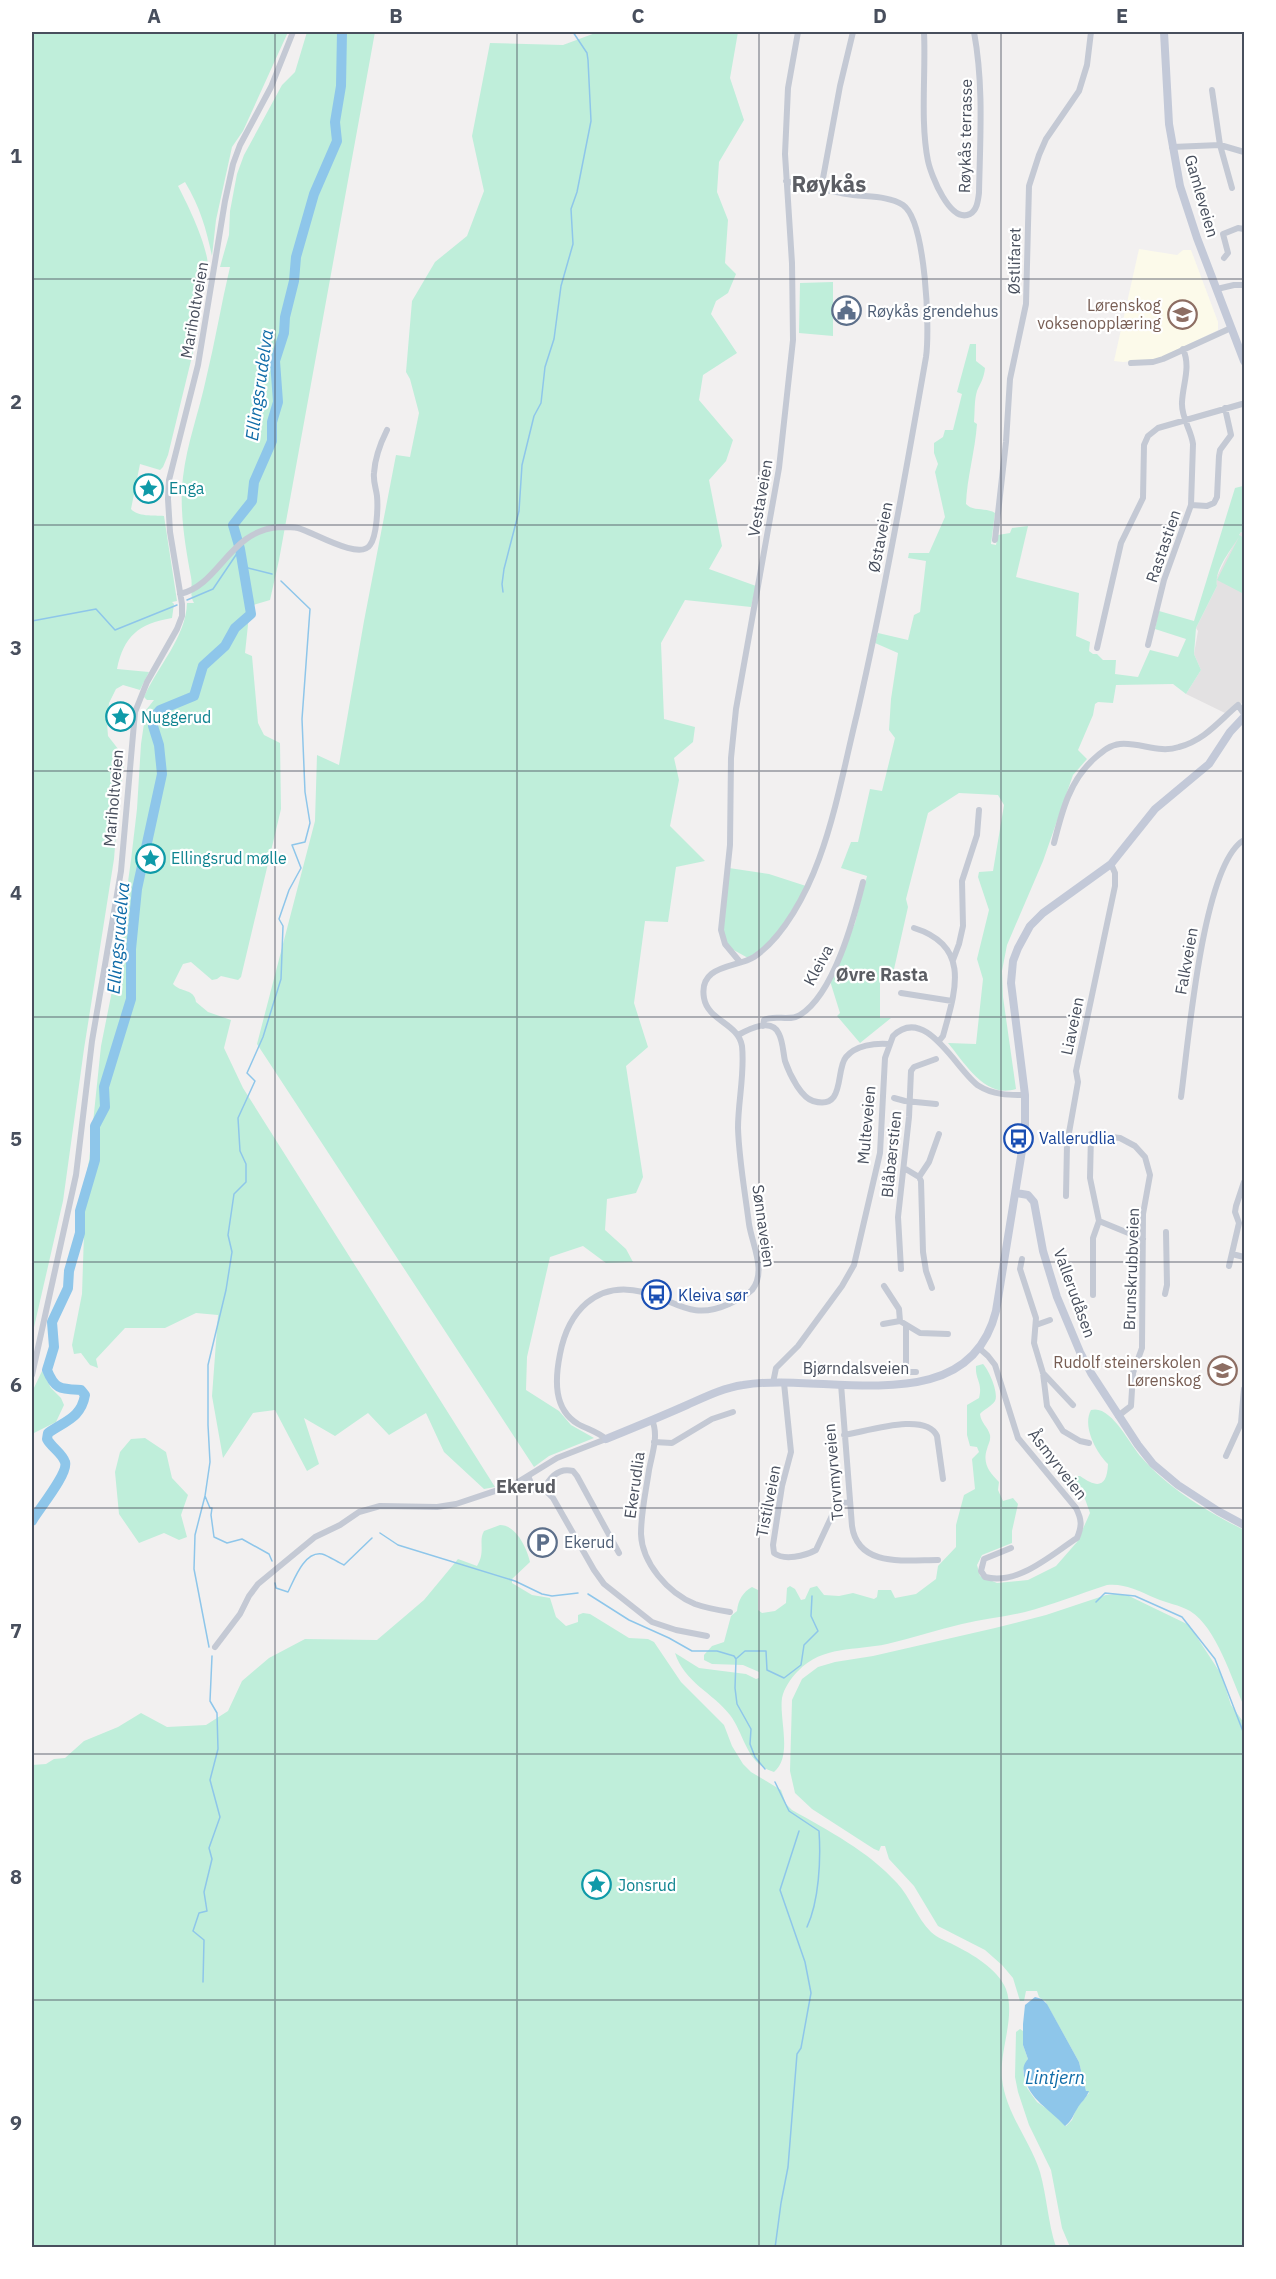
<svg xmlns="http://www.w3.org/2000/svg" width="1276" height="2279" font-family="'IBM Plex Sans',sans-serif">
<style>
.commercial{fill:#fcfaea}
.education{fill:#e3e1e2}
.green{fill:#bfeeda}
.water{fill:#8ec6ea}
.lines{fill:none;stroke-linecap:round;stroke-linejoin:round}
.stream{stroke:#8ec6ea;stroke-width:1.5}
.river{stroke:#8ec6ea;stroke-width:10}
.street{stroke:#c4c9d4;stroke-width:6}
.secondary{stroke:#c3c9d8;stroke-width:8}
.grid{fill:none;stroke:#484f5d;stroke-width:1.5;stroke-opacity:0.55}
.labels{text-anchor:middle;dominant-baseline:central;stroke-width:4.5;stroke-linejoin:round;paint-order:stroke}
.street-label{font-size:16px;fill:#484f5d;stroke:#fff}
.education-label{font-size:16px;fill:#785e54;stroke:#fff;text-anchor:end}
.service-label{font-size:16px;fill:#4e5e75;stroke:#fff;text-anchor:start}
.culture-label{font-size:16px;fill:#0d838f;stroke:#fff;text-anchor:start}
.transit-label{font-size:16px;fill:#164399;stroke:#fff;text-anchor:start}
.water-label{font-size:18px;font-style:italic;fill:#106ca8;stroke:#fff}
.neighbourhood-label{font-size:18px;font-weight:bold;fill:#5c5e64;stroke:#fff}
.district-label{font-size:22px;font-weight:bold;fill:#5c5e64;stroke:#fff}
.neatline{fill:none;stroke:#484f5d;stroke-width:2}
.grid-label{font-size:20px;text-anchor:middle;font-weight:bold;fill:#484f5d}
</style>
<rect width="100%" height="100%" fill="#f2f0f0"/>
<path class="commercial" d="M1139,249L1177,255L1183,250H1191L1218,322V330L1158,359L1123,362L1114,361Z"/>
<path class="education" d="M1241,532L1244,534V702L1225,713L1186,694L1201,670L1194,654L1198,631L1196,628L1217,586L1216,579L1225,560Z"/>
<path class="green" d="M32,32H288L243,131L232,147L216,220L212,256C206,228 200,207 185,182L178,186C188,205 210,250 208,271C207,276 204,278 200,282L202,288L196,340L168,455L163,467L160,470L140,464L131,509C138,517 153,515 164,516L177,601L172,602L174,604L172,618C138,624 124,636 117,669L149,672L140,690L123,685L116,689L109,703L107,723L108,736L122,754L124,763L118,809L114,859L84,1049L63,1201L32,1336Z
M307,32H375L279,560L270,600L250,606L245,653L252,656L258,723L264,735L280,743L281,809L241,977L238,980L221,976L217,979L212,980L191,962L183,964L173,984C181,993 194,988 196,1002L208,1012L231,1020L224,1048L243,1088L495,1487L484,1489L444,1452L426,1413L389,1435L368,1413L335,1436L304,1418L319,1464L307,1471L275,1410L253,1413L223,1458L212,1396L218,1315L196,1313L165,1328H125L96,1359L98,1368L90,1365L81,1353L74,1354L72,1345L82,1294L84,1234L82,1197L89,1161L101,1046L115,976L131,860L137,809L141,744L146,710L154,700H147L144,697C158,666 186,637 187,603H194C189,595 193,586 191,577C185,545 179,509 183,477C187,443 199,412 206,379C215,342 221,305 230,267H220L229,235L230,211L237,174L244,155L282,85L295,72Z
M598,32H738L730,78L744,120L719,162L717,192L728,220L725,263L736,274L728,293L716,301L711,314L737,353L703,375L699,400L733,440L726,461L709,480L722,546L709,569L756,586L751,607L685,600L661,643L664,719L695,727L693,742L674,758L679,780L670,826L705,861L676,867L668,922L645,921L634,1003L648,1047L626,1066L643,1177L636,1193L607,1199L605,1230L626,1249L633,1262L606,1263L583,1246L550,1257L527,1357L526,1390L559,1411L571,1425L594,1438L549,1456L534,1467L257,1044L315,821L317,755L339,765L364,621L396,455L410,457L419,413L410,379L406,372L412,301L435,262L467,236L484,191L472,136L490,43L563,45Z
M833,282V336L799,333L800,283Z
M970,344H976V361L985,368C984,378 981,382 977,391C974,401 975,412 974,422L977,424C975,452 967,477 966,504C973,512 986,507 995,513L991,544L996,545L998,535L1010,533L1012,528L1028,526L1016,577L1079,593L1076,636L1090,642L1089,651L1093,654H1097L1103,660H1116L1115,674L1138,677L1150,650L1178,657L1186,639L1155,629L1159,611L1194,621L1235,488L1243,486L1244,482V534L1241,532L1239,535L1244,538V588L1242,593L1217,580L1239,537C1231,550 1214,570 1217,586L1196,628L1194,654L1201,670L1186,694L1173,684L1116,685L1113,703L1098,702L1095,704L1093,715L1078,750L1087,759L1073,775L1043,861L1007,945L1002,971L1003,997L1016,1089C985,1099 965,1063 948,1043L976,1044L983,979L977,959L989,910L978,877L979,872L993,871L1004,805L998,795L959,793L928,813L906,899L908,907L892,978L880,983V1018H891L860,1043L837,1016L840,1013L830,981L855,923L867,876L841,868L851,842H858L870,789L882,791L895,738L889,730L891,699L898,653L875,643L878,633L908,640L914,615L920,612L926,561L908,558L909,553H929L945,517L935,472L938,464L934,453V443L943,437L945,430H953L962,394L957,392Z
M729,868L769,874L806,886C791,912 775,943 748,958L730,948L723,935Z
M983,1364C989,1370 999,1393 995,1401C992,1406 983,1410 980,1414C981,1423 988,1427 990,1435C991,1441 988,1444 987,1449C982,1464 990,1473 999,1482L998,1490L1003,1501L1013,1498L1018,1504L1012,1531V1543L982,1555L977,1565L980,1576L997,1583L1028,1580L1056,1566L1077,1542L1090,1513L1085,1499L1074,1482L1075,1476H1080C1097,1488 1107,1488 1108,1464C1096,1452 1082,1426 1091,1410C1111,1404 1130,1445 1142,1458C1169,1489 1208,1512 1244,1530V1706C1231,1678 1217,1628 1190,1611C1180,1605 1166,1603 1155,1598C1139,1591 1124,1583 1107,1585C1079,1594 1052,1605 1025,1612C1004,1617 983,1619 962,1624C937,1630 912,1638 887,1644C855,1651 823,1645 798,1671C791,1678 784,1688 782,1698C779,1720 793,1756 774,1772C746,1764 745,1735 730,1715C713,1693 684,1682 675,1653L699,1668L746,1674L756,1679L759,1678V1672L743,1665L712,1664L704,1660V1655L712,1646L724,1642L731,1616L737,1611C738,1600 743,1592 752,1587L758,1590V1610L762,1613L775,1611L786,1603L787,1588L790,1586L795,1589L801,1600L805,1599L810,1588L817,1586L824,1595L839,1596L853,1593L874,1599L877,1597L878,1590H891L895,1598L916,1594L936,1579L938,1566L956,1547V1525L964,1495L975,1489L972,1459L979,1452L977,1447L970,1446L967,1435V1405L979,1398C983,1382 975,1380 976,1366Z
M42,1371L51,1388L61,1398L64,1405L56,1422L32,1434V1392Z
M145,1438L166,1452L172,1478L188,1495L181,1515L187,1537L179,1540L164,1533L139,1543L119,1514L115,1472L120,1452L131,1439Z
M500,1525C516,1525 527,1548 530,1562L512,1579V1583L532,1595L550,1598L556,1617L566,1626L578,1622V1615L583,1613L590,1614L629,1638L648,1639L654,1642L681,1682L724,1725L732,1746L743,1764L751,1772L781,1790L786,1804L792,1810C829,1831 868,1851 897,1883C910,1897 917,1918 931,1932C937,1938 947,1941 954,1945C972,1954 998,1969 1006,1989C1016,2018 999,2050 1002,2079C1006,2114 1030,2140 1040,2172C1047,2197 1048,2223 1056,2247H32V1765L46,1764L54,1759L65,1758L84,1741L118,1727L141,1713L167,1727L206,1725L228,1711L242,1681L269,1658L305,1639L377,1640L424,1600L458,1559L477,1566C486,1552 478,1541 484,1531Z
M1117,1594L1129,1596L1189,1625L1221,1674L1231,1705L1244,1723V2247H1070L1062,2228L1051,2170L1029,2125L1018,2092L1015,2077L1016,2032L1020,2029L1023,2031V2045L1028,2059L1023,2071L1027,2088L1037,2102L1053,2113L1066,2126L1072,2120L1076,2109L1089,2093L1086,2091L1079,2062L1045,2001L1039,1997L1037,1991H1026L1024,2001H1020L1013,1978L1002,1965L985,1950L938,1926L914,1886L889,1859L885,1846H881L879,1851L874,1849L812,1809L795,1793L790,1771L792,1700L802,1679L818,1667L835,1662L873,1656L995,1628L1046,1615L1106,1595Z"/>
<path class="water" d="M1035,1997L1042,1999L1047,2004L1079,2062L1086,2091H1089C1086,2099 1081,2102 1077,2109C1073,2115 1072,2121 1065,2126C1050,2109 1029,2100 1024,2076C1023,2068 1023,2065 1028,2059L1023,2045V2024L1025,2005Z"/>
<g class="lines">
<path class="stream" d="M244,567L272,574
M503,592L502,584L504,569L519,511L522,465L534,416L541,403L545,367L554,339L561,286L573,244L571,209L577,192L591,121L588,60L587,53L573,32
M187,600L213,589L240,549
M32,621L96,609L115,630L177,605
M205,1496L210,1508H212L211,1515L214,1537L227,1543L242,1539L269,1554L272,1561
M380,1533L398,1545L515,1581L542,1594L552,1596L578,1593
M275,1583L276,1588L288,1592C294,1580 304,1551 322,1554C329,1556 337,1562 344,1565L372,1538
M588,1594L629,1620L669,1638L692,1651H717L734,1656L736,1659L735,1688L737,1704L751,1729L750,1744L755,1757L765,1769
M1096,1602L1105,1593L1135,1596L1182,1617L1215,1659L1244,1734
M209,1647L194,1569L195,1535L205,1496L210,1462L208,1425V1365L226,1290L232,1252L228,1235L234,1194L246,1182V1164L240,1151L238,1118L255,1081L247,1073L263,1037L281,979L283,926L279,919L289,890L301,868L292,845L305,842L310,823L305,792L302,719L310,609L281,581
M737,1658L745,1651H766L767,1670L784,1678L801,1665L804,1645L818,1631L811,1616L812,1596
M775,1782L789,1811L819,1831C821,1860 819,1901 807,1927
M203,1982L204,1940L193,1931L199,1913L207,1911L204,1892L212,1859L209,1848L220,1817L210,1780L218,1749L217,1713L210,1701L212,1656
M775,2248L781,2203L788,2167L797,2054L801,2048L811,1993L805,1962L780,1890L799,1831"/>
<path class="river" d="M32,1521C38,1510 69,1473 65,1462C62,1453 51,1447 47,1439L48,1433C65,1421 81,1418 85,1395L81,1390C61,1389 55,1390 47,1370L54,1347L52,1322L68,1288L69,1271L80,1233V1211L95,1160V1126L105,1107L104,1087L131,999V949L137,889L162,774L159,745L153,726L154,717L160,710L194,696L203,666L225,646L235,628L251,614L240,549L233,525L252,501L254,482L272,441V422L278,402L275,361L284,333L285,317L294,281L296,257L314,194L337,141L335,122L341,86L342,32"/>
<path class="street" d="M924,32C926,72 920,122 928,161C931,175 950,224 970,214C977,210 978,201 979,193C980,139 984,86 974,32
M1212,90L1220,145L1232,188
M1172,147L1220,145L1244,152
M821,189L840,86L853,32
M1224,258L1228,253L1223,234L1238,228L1244,229
M1217,289L1234,285H1244
M1131,363L1153,362L1163,359L1231,328
M1191,505L1207,506L1214,503L1217,497L1219,456L1220,450L1231,435L1225,408
M995,540L1006,442L1010,379L1026,304L1029,186L1039,155L1046,139L1079,91L1087,65L1091,32
M180,594C220,585 229,530 280,527C286,527 293,527 298,528C313,532 360,561 370,545C377,536 378,507 377,496C376,488 373,481 374,473C375,457 380,444 387,430
M1148,645L1164,580L1191,505L1193,444C1191,429 1181,418 1182,402C1183,383 1191,367 1183,349
M1097,648L1121,543L1143,498L1144,445L1148,436L1158,428L1242,404
M1054,843C1062,811 1070,779 1096,757C1103,751 1110,745 1120,744C1140,742 1159,754 1179,747C1205,740 1219,721 1238,705L1244,714
M914,928C972,946 955,992 943,1036L939,1041
M953,960L959,944L963,926L962,881L977,835L979,810
M740,962L725,944L721,930L730,845L731,758L736,709L779,468L793,340L792,263L785,154L788,88L798,32
M901,993L952,1001
M763,1026L764,1020C775,1014 789,1022 800,1015C834,994 854,918 863,882
M738,1035C749,1029 772,1017 779,1034C783,1042 783,1052 785,1061C788,1070 792,1078 797,1086C801,1092 806,1099 813,1101C846,1111 835,1070 846,1057C856,1045 875,1043 889,1044
M1181,1097C1188,1047 1202,864 1244,840
M894,1098L905,1101L936,1104
M1091,1134L1090,1178L1099,1221L1143,1239
M1111,1137L1120,1138L1135,1146L1145,1157L1150,1175L1143,1214L1142,1348L1133,1373L1131,1406L1118,1416
M904,1168L919,1177L921,1181L923,1252L926,1271L932,1288
M919,1177L929,1162L939,1134
M1066,1196L1067,1144L1078,1082L1076,1071L1115,886V873L1111,864
M1232,1254L1244,1257
M1022,1259L1020,1269L1036,1318L1034,1343L1043,1373L1047,1406L1063,1431L1080,1441L1089,1443
M1229,1266L1239,1223L1235,1212L1236,1206L1244,1182
M901,1269L898,1217L909,1117L911,1071L914,1067L936,1059
M884,1286L899,1309L900,1321
M1165,1294L1167,1285L1166,1232
M1093,1295V1238L1099,1221
M883,1324L900,1321L920,1333L948,1334
M1036,1325L1050,1320
M906,1326V1368L909,1372H916
M979,1348L988,1356L995,1365L1018,1438L1076,1508C1082,1520 1082,1526 1077,1538C1052,1554 1018,1586 985,1577L981,1571L984,1559L1011,1548
M1043,1373L1073,1405
M32,1375L76,1175L92,1041L121,871L135,712L147,682L177,629L182,616V604L170,532L168,499L169,480L198,365L225,201L233,164L240,145L271,87L293,32
M773,1383L776,1368L798,1346L842,1286L854,1265L880,1153L885,1058L893,1036C926,1003 958,1073 979,1086C993,1095 1009,1095 1025,1095
M784,1383L791,1452L782,1486L773,1545L774,1553C784,1561 805,1556 816,1550L836,1507L840,1503L850,1502
M841,1384L852,1526C858,1568 906,1560 938,1560
M652,1420C659,1435 652,1454 649,1470C646,1491 641,1512 641,1534C642,1563 668,1593 695,1604C706,1608 718,1610 730,1612
M844,1435C865,1432 926,1411 937,1436L943,1479
M606,1439C598,1432 587,1429 578,1424C553,1409 555,1379 560,1354C568,1312 596,1280 643,1292C677,1301 691,1321 729,1304C737,1300 746,1296 752,1290C767,1272 752,1244 749,1224C745,1192 739,1160 738,1128C738,1101 745,1073 742,1046C738,1023 708,1021 704,998C698,964 737,968 754,957C784,937 807,892 819,859C836,813 845,763 857,714C884,596 905,477 926,357C930,330 926,221 903,205C889,196 869,197 853,195C831,192 808,186 786,181
M654,1442L672,1443L712,1419L733,1412
M1226,1456L1241,1423L1244,1389
M528,1476L534,1490L547,1492L553,1498L594,1570L604,1584L652,1622L676,1630L707,1636
M543,1491C549,1478 558,1467 573,1471L577,1476L619,1553
M215,1647L240,1614L249,1596L258,1584L315,1537L340,1525L359,1512L380,1506L437,1507L456,1504L513,1485L557,1458L606,1439"/>
<path class="secondary" d="M1164,32L1169,124L1180,186L1197,238L1244,361
M1016,1193L1028,1195L1034,1202L1043,1251L1057,1297L1080,1352L1091,1373L1138,1445L1153,1464L1178,1485L1218,1511L1244,1525
M606,1439C633,1428 660,1417 687,1405C705,1397 723,1388 743,1385C824,1371 968,1424 996,1311L1025,1132V1095L1011,983L1013,961L1018,948L1030,926L1043,913L1111,864L1155,809L1209,764L1230,732L1244,717"/>
</g>
<path class="grid" d="M275,32V2248M517,32V2248M759,32V2248M1001,32V2248M32,279H1244M32,525H1244M32,771H1244M32,1017H1244M32,1262H1244M32,1508H1244M32,1754H1244M32,2000H1244"/>
<defs>
<symbol id="civic-ring" viewBox="-11 -11 22 22"><circle r="9.5" fill="#fff" stroke="#5c6f8a" stroke-width="1.5"/><path d="M-.6-6.5H3V-4.5H.6V-3L4-1V1h2V6H-6V1h2V-1L-.6-3ZM-1.2 2.5V6h2.4V2.5Z" fill="#5c6f8a"/></symbol>
<symbol id="school-ring" viewBox="-11 -11 22 22"><circle r="9.5" fill="#fff" stroke="#8d6e63" stroke-width="1.5"/><path d="M0-5L7-2L0 1L-7-2ZM-4 1L0 2.5L4 1V4Q0 6-4 4Z" fill="#8d6e63"/></symbol>
<symbol id="sight-ring" viewBox="-11 -11 22 22"><circle r="9.5" fill="#fff" stroke="#0f9aa8" stroke-width="1.5"/><path d="M0-6L1.8-2.2L6-1.7L2.9 1.2L3.7 5.4L0 3.3L-3.7 5.4L-2.9 1.2L-6-1.7L-1.8-2.2Z" fill="#0f9aa8"/></symbol>
<symbol id="bus-ring" viewBox="-11 -11 22 22"><circle r="9.5" fill="#fff" stroke="#1a4fb4" stroke-width="1.5"/><path d="M-5-6H5V4H4V6H2V4H-2V6H-4V4H-5ZM-3.5-4V0h7V-4ZM-3.5 1.2v1.5H-2V1.2ZM2 1.2v1.5H3.5V1.2Z" fill="#1a4fb4"/></symbol>
<symbol id="parking-ring" viewBox="-11 -11 22 22"><circle r="9.5" fill="#fff" stroke="#5c6f8a" stroke-width="1.5"/><path d="M-3.5-5.5H1a3.5 3.5 0 0 1 0 7H-1V5.5H-3.5ZM-1-3.4V-.6H.8a1.4 1.4 0 0 0 0-2.8Z" fill="#5c6f8a"/></symbol>
</defs>
<g fill-rule="evenodd">
<use href="#civic-ring" x="830" y="294" width="33" height="33"/>
<use href="#school-ring" x="1166" y="298" width="33" height="33"/>
<use href="#sight-ring" x="132" y="472" width="33" height="33"/>
<use href="#sight-ring" x="104" y="700" width="33" height="33"/>
<use href="#sight-ring" x="134" y="842" width="33" height="33"/>
<use href="#bus-ring" x="1002" y="1122" width="33" height="33"/>
<use href="#bus-ring" x="640" y="1278" width="33" height="33"/>
<use href="#school-ring" x="1206" y="1354" width="33" height="33"/>
<use href="#parking-ring" x="526" y="1526" width="33" height="33"/>
<use href="#sight-ring" x="580" y="1868" width="33" height="33"/>
</g>
<g class="labels">
<g class="street-label">
<text transform="translate(965 136) rotate(-89)">Røykås terrasse</text>
<text transform="translate(1202 196) rotate(74)">Gamleveien</text>
<text transform="translate(1014 261) rotate(-89)">Østlifaret</text>
<text transform="translate(194 310) rotate(-80)">Mariholtveien</text>
<text transform="translate(760 498) rotate(-80)">Vestaveien</text>
<text transform="translate(880 537) rotate(-79)">Østaveien</text>
<text transform="translate(1163 546) rotate(-71)">Rastastien</text>
<text transform="translate(113 798) rotate(-85)">Mariholtveien</text>
<text transform="translate(1186 961) rotate(-80)">Falkveien</text>
<text transform="translate(818 965) rotate(-62)">Kleiva</text>
<text transform="translate(1072 1026) rotate(-78)">Liaveien</text>
<text transform="translate(866 1125) rotate(-85)">Multeveien</text>
<text transform="translate(891 1154) rotate(-84)">Blåbærstien</text>
<text transform="translate(764 1226) rotate(82)">Sønnaveien</text>
<text transform="translate(1131 1269) rotate(-88)">Brunskrubbveien</text>
<text transform="translate(1075 1293) rotate(70)">Vallerudåsen</text>
<text x="856" y="1368">Bjørndalsveien</text>
<text transform="translate(1058 1464) rotate(52)">Åsmyrveien</text>
<text transform="translate(833 1472) rotate(-95)">Torvmyrveien</text>
<text transform="translate(634 1485) rotate(-82)">Ekerudlia</text>
<text transform="translate(768 1501) rotate(-79)">Tistilveien</text>
</g>
<g class="education-label">
<text x="1161" y="305">Lørenskog<tspan x="1161" dy="18">voksenopplæring</tspan></text>
<text x="1201" y="1362">Rudolf steinerskolen<tspan x="1201" dy="18">Lørenskog</tspan></text>
</g>
<g class="service-label">
<text x="867" y="311">Røykås grendehus</text>
<text x="564" y="1542">Ekerud</text>
</g>
<g class="culture-label">
<text x="169" y="488">Enga</text>
<text x="141" y="717">Nuggerud</text>
<text x="171" y="858">Ellingsrud mølle</text>
<text x="618" y="1885">Jonsrud</text>
</g>
<g class="transit-label">
<text x="1039" y="1138">Vallerudlia</text>
<text x="678" y="1295">Kleiva sør</text>
</g>
<g class="water-label">
<text transform="translate(259 385) rotate(-82)">Ellingsrudelva</text>
<text transform="translate(118 938) rotate(-85)">Ellingsrudelva</text>
<text x="1055" y="2077">Lintjern</text>
</g>
<g class="neighbourhood-label">
<text x="882" y="974">Øvre Rasta</text>
<text x="526" y="1486">Ekerud</text>
</g>
<g class="district-label">
<text x="829" y="183">Røykås</text>
</g>
</g>
<rect width="1276" height="2279" fill="none" stroke="#ffffff" stroke-width="66"/>
<rect x="33" y="33" width="1210" height="2213" class="neatline"/>
<g class="grid-label">
<text x="154" y="23">A</text>
<text x="396" y="23">B</text>
<text x="638" y="23">C</text>
<text x="880" y="23">D</text>
<text x="1122" y="23">E</text>
<text x="16" y="163">1</text>
<text x="16" y="409">2</text>
<text x="16" y="655">3</text>
<text x="16" y="900">4</text>
<text x="16" y="1146">5</text>
<text x="16" y="1392">6</text>
<text x="16" y="1638">7</text>
<text x="16" y="1884">8</text>
<text x="16" y="2130">9</text>
</g>
</svg>
